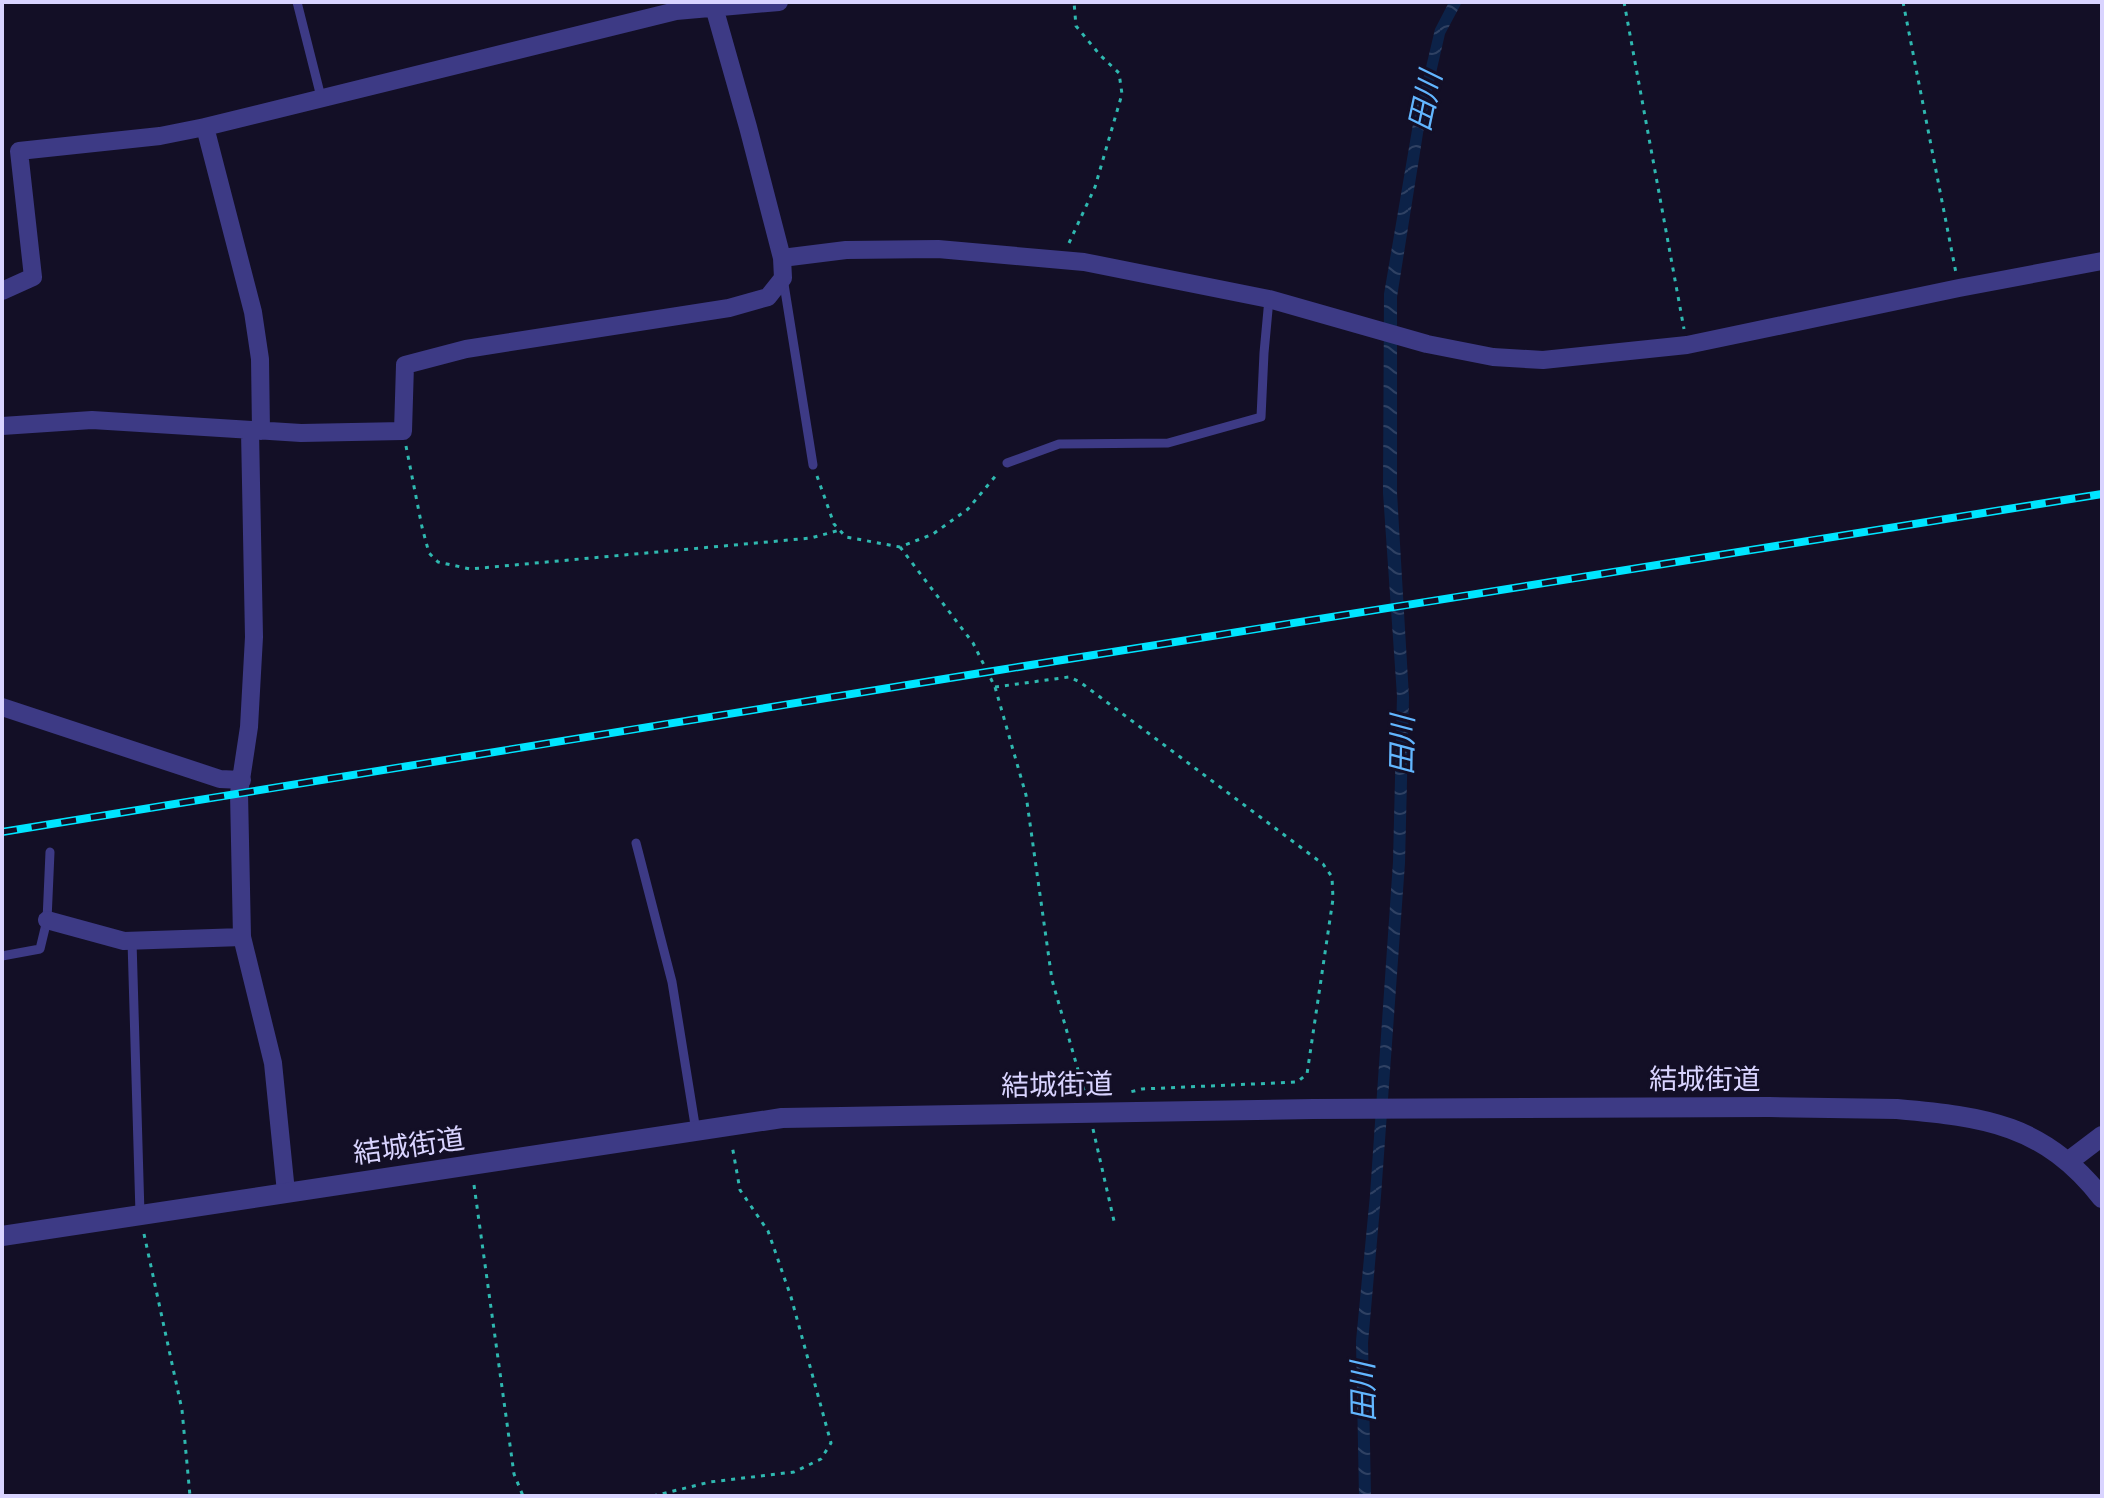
<svg xmlns="http://www.w3.org/2000/svg" width="2104" height="1498" font-family="'DejaVu Sans','Noto Sans JP',sans-serif">
<style>
.water{fill:url(#water-waves)}
.lines{fill:none;stroke-linecap:round;stroke-linejoin:round}
.path{stroke:#2fb8b0;stroke-width:3;stroke-dasharray:4 6;stroke-linecap:butt}
.service{stroke:#3d3a85;stroke-width:9}
.minor{stroke:#3d3a85;stroke-width:18}
.tertiary{stroke:#3d3a85;stroke-width:20}
.rail-casing{stroke:#00e5ff;stroke-width:8}
.rail{stroke:#130f26;stroke-width:5;stroke-dasharray:15;stroke-linecap:butt}
.labels{text-anchor:middle;dominant-baseline:central;stroke-width:6;stroke-linejoin:round;paint-order:stroke}
.street-label{font-size:28px;fill:#d9d4ff;stroke:#130f26}
.water-label{font-size:30px;font-style:italic;fill:#62b6ff;stroke:#130f26}
</style>
<defs>
<pattern id="water-waves" width="16" height="10" patternUnits="userSpaceOnUse" patternTransform="scale(2)"><rect width="16" height="10" fill="#0c2248"/><path d="M0 5q4-4 8 0t8 0" fill="none" stroke="#2f4163"/></pattern>
</defs>
<rect width="100%" height="100%" fill="#130f26"/>
<path class="water" d="M1449,2H1462L1445,34L1425,121L1397,297V493L1409,697L1405,863L1381,1196L1368,1343L1371,1496H1359L1356,1341L1370,1195L1393,862L1397,696L1383,493L1384,294L1414,118L1435,29Z"/>
<g class="lines">
<path class="path" d="M1624,2L1684,329
M1903,2L1956,273
M1069,243L1095,187L1122,94L1119,73L1100,55L1076,26L1074,2
M406,446L422,527L429,553L438,562L470,569L811,538L840,530
M817,476L834,524L846,537L900,547L933,534L968,509L998,473
M900,547L973,643L995,687L1026,795L1052,980L1085,1094
M995,687L1069,677L1080,682L1323,864L1332,877L1333,899L1307,1074L1297,1082L1142,1089L1130,1092
M1093,1129L1114,1221
M474,1185L514,1474L523,1496
M144,1234L182,1410L190,1496
M653,1496L710,1482L794,1472L821,1459L831,1443L791,1297L768,1231L740,1190L732,1145"/>
<path class="service" d="M297,2L321,97
M783,278L813,465
M1007,463L1059,444L1168,443L1261,417L1264,353L1269,299
M636,843L672,982L696,1131
M132,941L140,1214
M2,956L40,949L47,920L50,852"/>
<path class="minor" d="M205,127L253,312L260,359L261,431
M782,258L846,250L938,249L1084,262L1269,299L1427,344L1493,357L1543,360L1687,345L1959,288L2102,261
M2,291L33,277L19,151L160,136L205,127L676,11L779,2
M2,426L92,420L301,433L403,431L405,365L466,349L729,308L768,297L783,278L782,258L748,127L714,7
M250,431L254,637L249,727L239,793L242,937L273,1063L286,1192
M2,707L220,779L242,780
M47,920L124,941L242,937"/>
<path class="tertiary" d="M2069,1161L2102,1136
M2,1236L782,1118L1313,1109L1769,1107L1897,1109C1985,1117 2044,1124 2102,1198"/>
<defs>
<path id="rail" d="M2,832L987,672L2102,494"/>
</defs>
<use href="#rail" class="rail-casing"/>
<use href="#rail" class="rail"/>
</g>
<g class="labels">
<g class="street-label">
<text x="1705" y="1079">結城街道</text>
<text transform="translate(1057 1085) rotate(-1)">結城街道</text>
<text transform="translate(409 1146) rotate(-8)">結城街道</text>
</g>
<g class="water-label">
<text transform="translate(1425 101) rotate(-78)">田川</text>
<text transform="translate(1402 745) rotate(-89)">田川</text>
<text transform="translate(1363 1392) rotate(-91)">田川</text>
</g>
</g>
<rect width="2104" height="1498" fill="none" stroke="#d9d4ff" stroke-width="8"/>
</svg>
